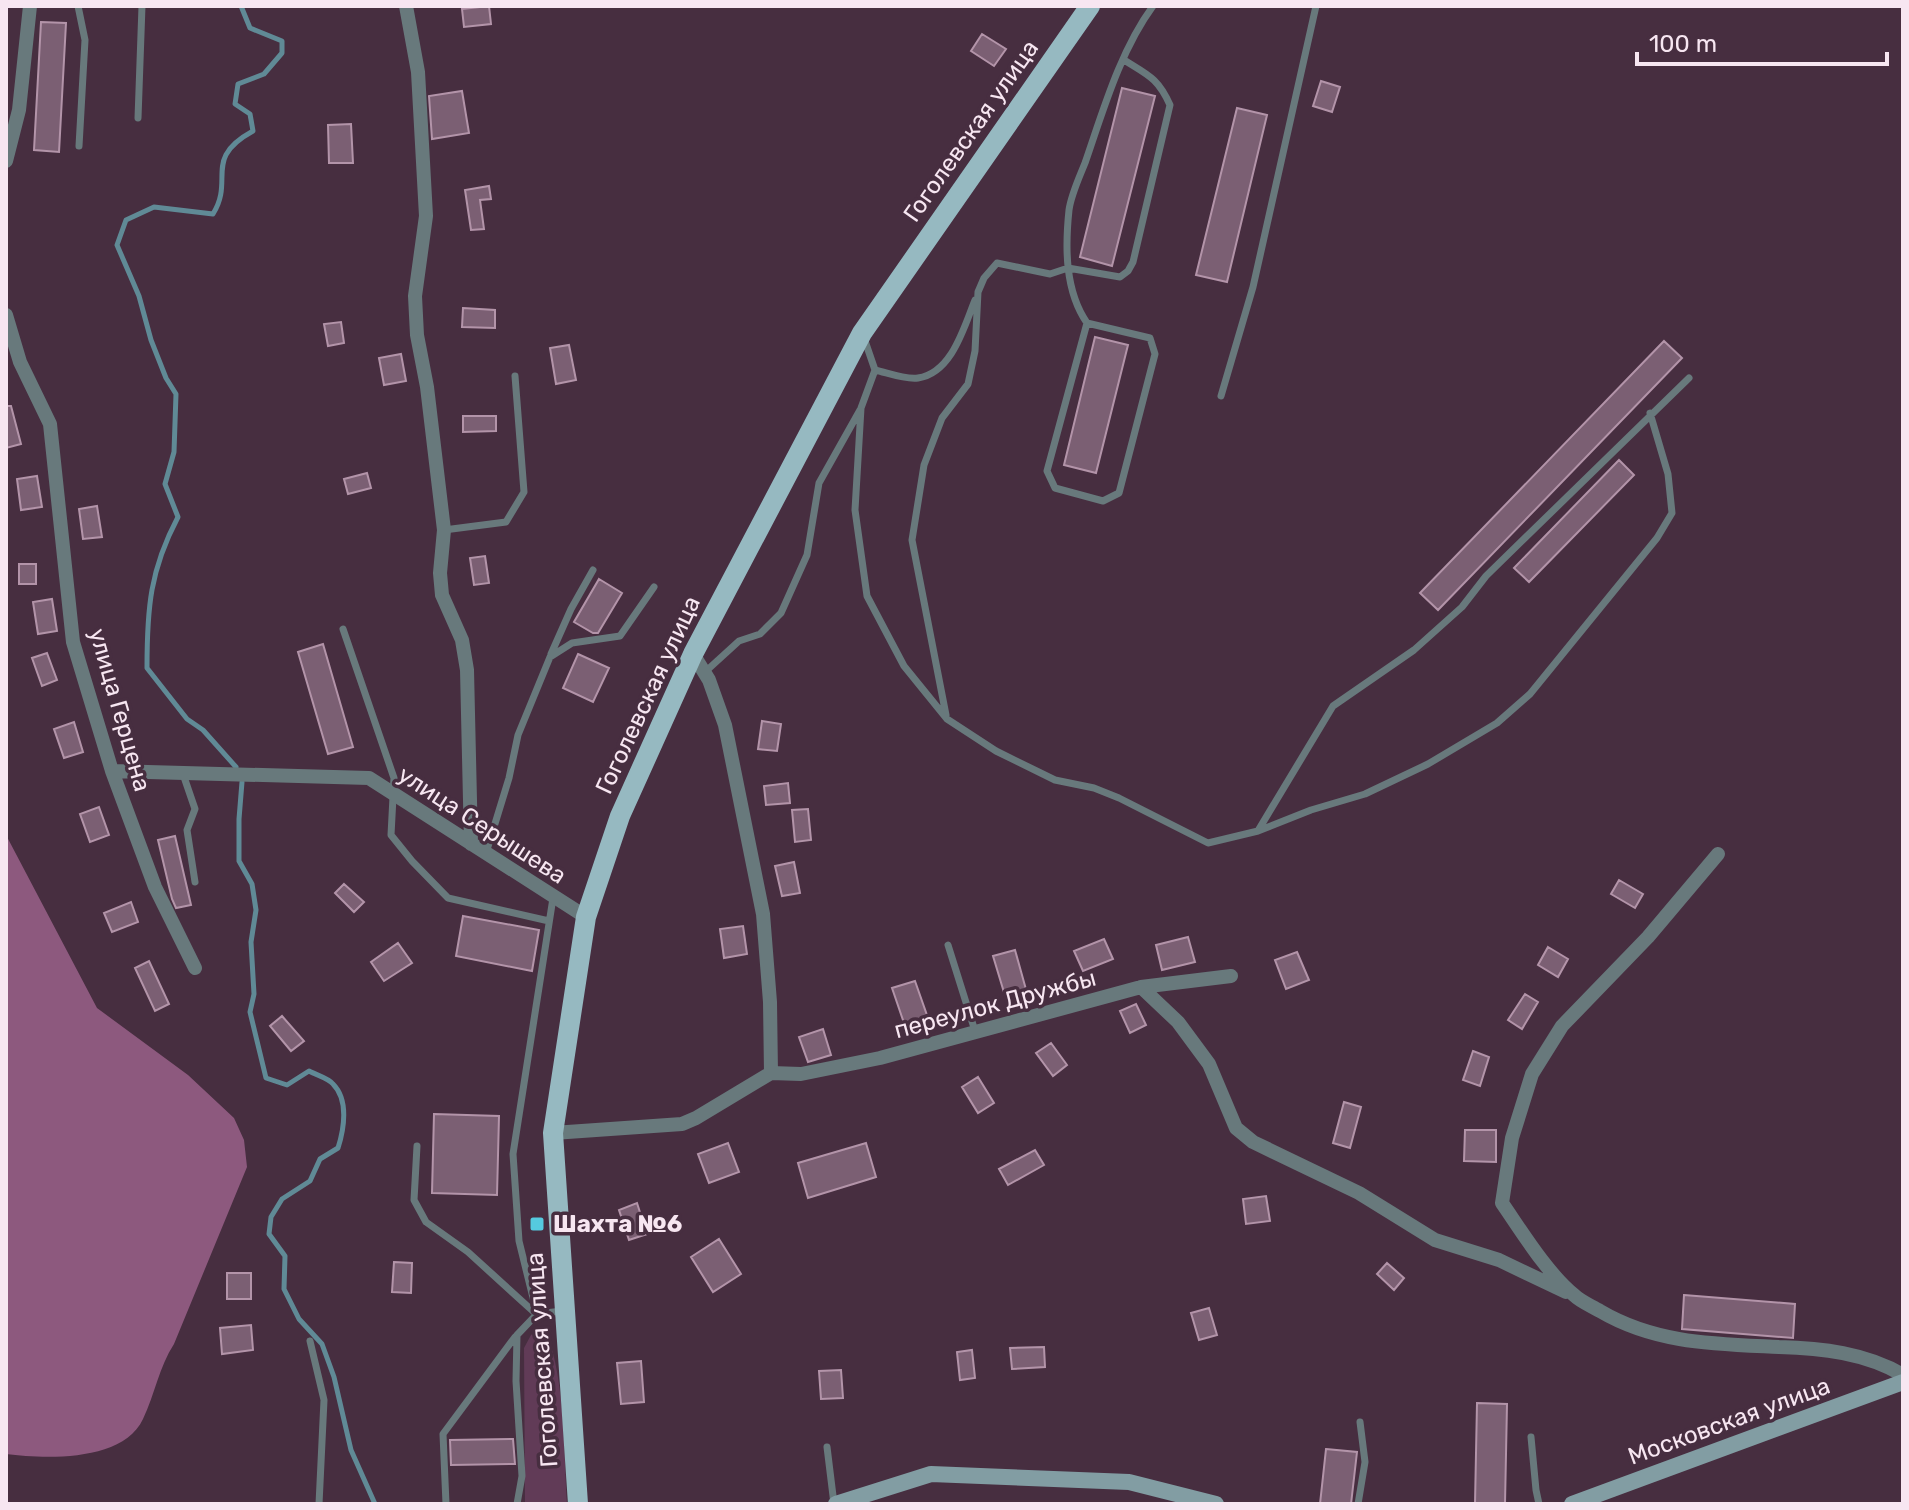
<svg xmlns="http://www.w3.org/2000/svg" width="1909" height="1510" font-family="Rubik,sans-serif">
<style>
.green{fill:#613b57}
.forest{fill:#8d597e}
.lines{fill:none;stroke-linecap:round;stroke-linejoin:round}
.stream{stroke:#608a96;stroke-width:5}
.building{fill:#7b5f73;stroke:#b394a9;stroke-width:2}
.lane{stroke:#68797c;stroke-width:7}
.street{stroke:#68797c;stroke-width:14}
.secondary{stroke:#829da3;stroke-width:16}
.primary{stroke:#96b9c1;stroke-width:20}
.poi-dot{fill:#55cadf;stroke:#472e40;stroke-width:3}
.labels{text-anchor:middle;dominant-baseline:central;stroke-width:7;stroke-linejoin:round;paint-order:stroke}
.street-label{font-size:24px;fill:#f7e6f1;stroke:#472e40}
.poi-label{font-size:24px;font-weight:bold;fill:#f7e6f1;stroke:#472e40;text-anchor:start}
</style>
<rect width="100%" height="100%" fill="#472e40"/>
<path class="green" d="M538,1330L547,1334C565,1381 564,1453 567,1504H525L524,1348L531,1335Z"/>
<path class="forest" d="M6,835L97,1008L188,1075L234,1118L244,1140L247,1167L174,1344C159,1367 155,1394 143,1419C123,1462 46,1459 6,1454Z"/>
<g class="lines">
<path class="stream" d="M236,767L203,730L187,719L147,668C147,608 150,570 178,517L165,484L174,452L176,394L166,378L151,340L139,296L117,245L126,220L154,207L213,214C235,179 202,159 253,131L250,114L235,104L238,84L264,74L282,53V41L250,28L241,6
M242,782L239,819V861L252,884L256,910L251,942L254,994L250,1012L266,1078L287,1085L309,1071C316,1075 328,1078 333,1084C349,1100 344,1129 338,1148L320,1159L310,1181L282,1199L271,1217L269,1234L285,1256L284,1289L299,1319L322,1344L334,1377L351,1450L375,1504"/>
</g>
<path class="building" d="M489,6L491,24L464,27L462,9Z
M41,22L66,23L59,152L34,150Z
M982,34L1006,49L994,66L971,51Z
M1321,81L1340,87L1332,112L1313,106Z
M1122,88L1155,96L1112,266L1080,257Z
M462,91L469,133L432,139L429,96Z
M1237,108L1267,115L1227,282L1196,275Z
M351,124L353,163H329L328,125Z
M489,186L491,199L480,200L484,229L471,230L465,190Z
M463,308L495,310V328L462,327Z
M341,322L344,343L328,346L324,324Z
M1095,337L1128,345L1096,473L1064,465Z
M1664,341L1682,358L1438,610L1420,593Z
M569,345L576,380L556,384L550,348Z
M401,354L406,381L384,385L379,358Z
M6,406H11L21,444L6,448Z
M463,416H496V431L463,432Z
M1619,460L1634,475L1529,582L1514,568Z
M367,473L371,488L348,494L344,479Z
M37,476L42,507L21,510L17,479Z
M97,506L102,537L83,539L79,509Z
M485,556L489,583L474,585L470,558Z
M19,564H36V584H19Z
M599,579L622,593L598,633H593L574,622Z
M52,599L57,631L38,634L33,602Z
M323,644L353,747L328,754L298,652Z
M47,653L57,680L42,686L32,658Z
M578,654L609,668L593,702L563,688Z
M762,721L781,724L777,751L758,749Z
M74,722L83,752L64,758L54,729Z
M788,783L790,803L766,805L764,786Z
M99,807L109,835L90,842L80,814Z
M808,809L811,840L795,842L792,810Z
M175,836L191,905L176,908L172,899L158,840Z
M794,862L800,893L782,896L775,866Z
M1619,880L1643,894L1635,908L1611,894Z
M344,884L364,902L354,912L335,893Z
M131,902L138,922L112,932L104,913Z
M463,916L539,930L532,971L456,956Z
M743,926L747,954L724,958L720,929Z
M1188,937L1195,962L1162,970L1156,945Z
M1104,939L1113,959L1083,971L1074,951Z
M398,943L412,963L384,981L371,962Z
M1548,947L1568,959L1558,977L1538,965Z
M1015,950L1027,993L1006,999L993,956Z
M1297,952L1309,980L1286,989L1275,960Z
M149,961L169,1004L155,1011L135,968Z
M915,981L928,1018L905,1026L892,988Z
M1525,994L1538,1002L1522,1029L1508,1020Z
M1136,1004L1146,1025L1130,1033L1120,1011Z
M282,1016L304,1041L291,1051L270,1026Z
M823,1029L831,1055L808,1062L799,1037Z
M1051,1043L1067,1065L1053,1076L1036,1053Z
M1473,1051L1489,1057L1480,1086L1463,1080Z
M978,1077L994,1103L978,1113L962,1087Z
M1344,1102L1361,1107L1350,1148L1333,1143Z
M434,1114L499,1116L497,1195L432,1193Z
M1465,1130H1496V1162L1464,1161Z
M728,1143L739,1172L709,1183L698,1154Z
M866,1143L876,1177L808,1198L798,1163Z
M1035,1150L1044,1165L1008,1185L999,1169Z
M1266,1196L1270,1221L1246,1224L1243,1199Z
M637,1203L647,1234L629,1240L619,1210Z
M719,1239L741,1274L713,1292L691,1257Z
M394,1262L412,1263L411,1293L392,1292Z
M1387,1263L1404,1278L1394,1290L1377,1274Z
M227,1273H251V1299H227Z
M1684,1295L1795,1304L1793,1338L1682,1329Z
M1209,1308L1217,1335L1199,1340L1191,1313Z
M251,1325L253,1350L222,1354L220,1328Z
M1044,1347L1045,1367L1012,1369L1010,1348Z
M972,1350L975,1378L960,1380L957,1352Z
M641,1361L644,1402L621,1404L617,1363Z
M841,1370L843,1398L821,1399L819,1371Z
M1477,1403L1507,1404L1505,1504H1475Z
M513,1439L515,1464L451,1465L450,1440Z
M1326,1449L1357,1452L1351,1504H1320Z"/>
<g class="lines">
<path class="lane" d="M78,6L85,40L79,146
M138,118L142,6
M1087,323L1150,338L1155,354L1119,493L1103,501L1055,488L1047,471L1087,323C1065,291 1065,248 1069,210C1071,195 1079,178 1085,163C1103,111 1120,51 1153,6
M864,338L875,370L861,408L855,510L867,596L904,666L947,719L996,751L1055,780L1094,788L1119,798L1208,843L1258,831L1311,810L1365,794L1428,764L1497,723L1530,694L1657,538L1672,513L1668,474L1650,413
M875,370C888,373 906,380 918,378C952,373 964,327 975,300
M1221,396L1253,287L1316,6
M444,530L506,522L524,492L515,376
M343,629L394,778L391,835L412,861L448,898L549,921
M551,654L571,609L593,570
M705,672L739,641L760,634L781,613L807,555L819,483L860,410
M946,715L912,540L924,465L942,418L968,384L975,351L978,292L984,278L997,263L1050,274L1068,268L1120,277L1128,271L1133,262L1170,105C1158,78 1148,75 1124,60
M183,774L195,809L187,830L195,882
M1259,829L1333,706L1414,650L1462,607L1486,576L1689,378
M486,853L509,778L518,735L550,657L572,643L620,636L654,587
M948,945L975,1031
M417,1146L414,1200L426,1222L468,1252L535,1313
M537,1314L519,1241L513,1154L553,898
M310,1341L324,1400L319,1504
M1531,1437L1536,1490L1539,1504
M827,1447L834,1504
M446,1504L443,1434L515,1337
M517,1504L522,1476L516,1381L517,1335L537,1314L562,1311
M1358,1504L1365,1462L1360,1422"/>
<path class="street" d="M406,6L418,72L426,216L415,296L417,335L427,387L444,530L440,573L442,595L462,640L467,670L471,844
M6,161L19,110L30,6
M6,315L20,362L50,424L73,642L112,771L155,887L195,968
M693,654L709,680L725,725L763,914L770,1002L771,1073
M112,771L369,778L586,917
M1718,854L1648,937L1562,1026L1532,1074L1512,1138L1502,1203C1522,1232 1547,1273 1574,1295C1581,1302 1592,1306 1600,1311C1656,1344 1716,1344 1779,1347C1821,1348 1866,1353 1903,1375
M1141,987L1178,1022L1209,1064L1236,1128L1253,1142L1359,1193L1435,1240L1499,1260L1566,1292
M553,1133L682,1124L696,1118L771,1073L801,1074L880,1058L1141,987L1231,976"/>
<path class="secondary" d="M836,1504L931,1474L1129,1482L1216,1504
M1572,1504L1903,1382"/>
<path class="primary" d="M578,1504L553,1133L586,917L620,816L693,654L862,333L1090,6"/>
</g>
<rect class="poi-dot" x="529" y="1216" width="16" height="16" rx="4"/>
<g class="labels">
<g class="street-label">
<text transform="translate(971 131) rotate(-55)">Гоголевская улица</text>
<text transform="translate(648 695) rotate(-65)">Гоголевская улица</text>
<text transform="translate(120 710) rotate(74)">улица Герцена</text>
<text transform="translate(482 825) rotate(33)">улица Серышева</text>
<text transform="translate(995 1004) rotate(-15)">переулок Дружбы</text>
<text transform="translate(542 1360) rotate(-94)">Гоголевская улица</text>
<text transform="translate(1729 1421) rotate(-20)">Московская улица</text>
</g>
<g class="poi-label">
<text x="553" y="1224">Шахта №6</text>
</g>
</g>
<rect width="1909" height="1510" fill="none" stroke="#f7e6f1" stroke-width="16"/>
<path d="M1637 52v12h250v-12" fill="none" stroke="#f7e6f1" stroke-width="4"/>
<text x="1649" y="52" font-size="24" fill="#f7e6f1" stroke="#472e40" stroke-width="6" paint-order="stroke">100 m</text>
</svg>
